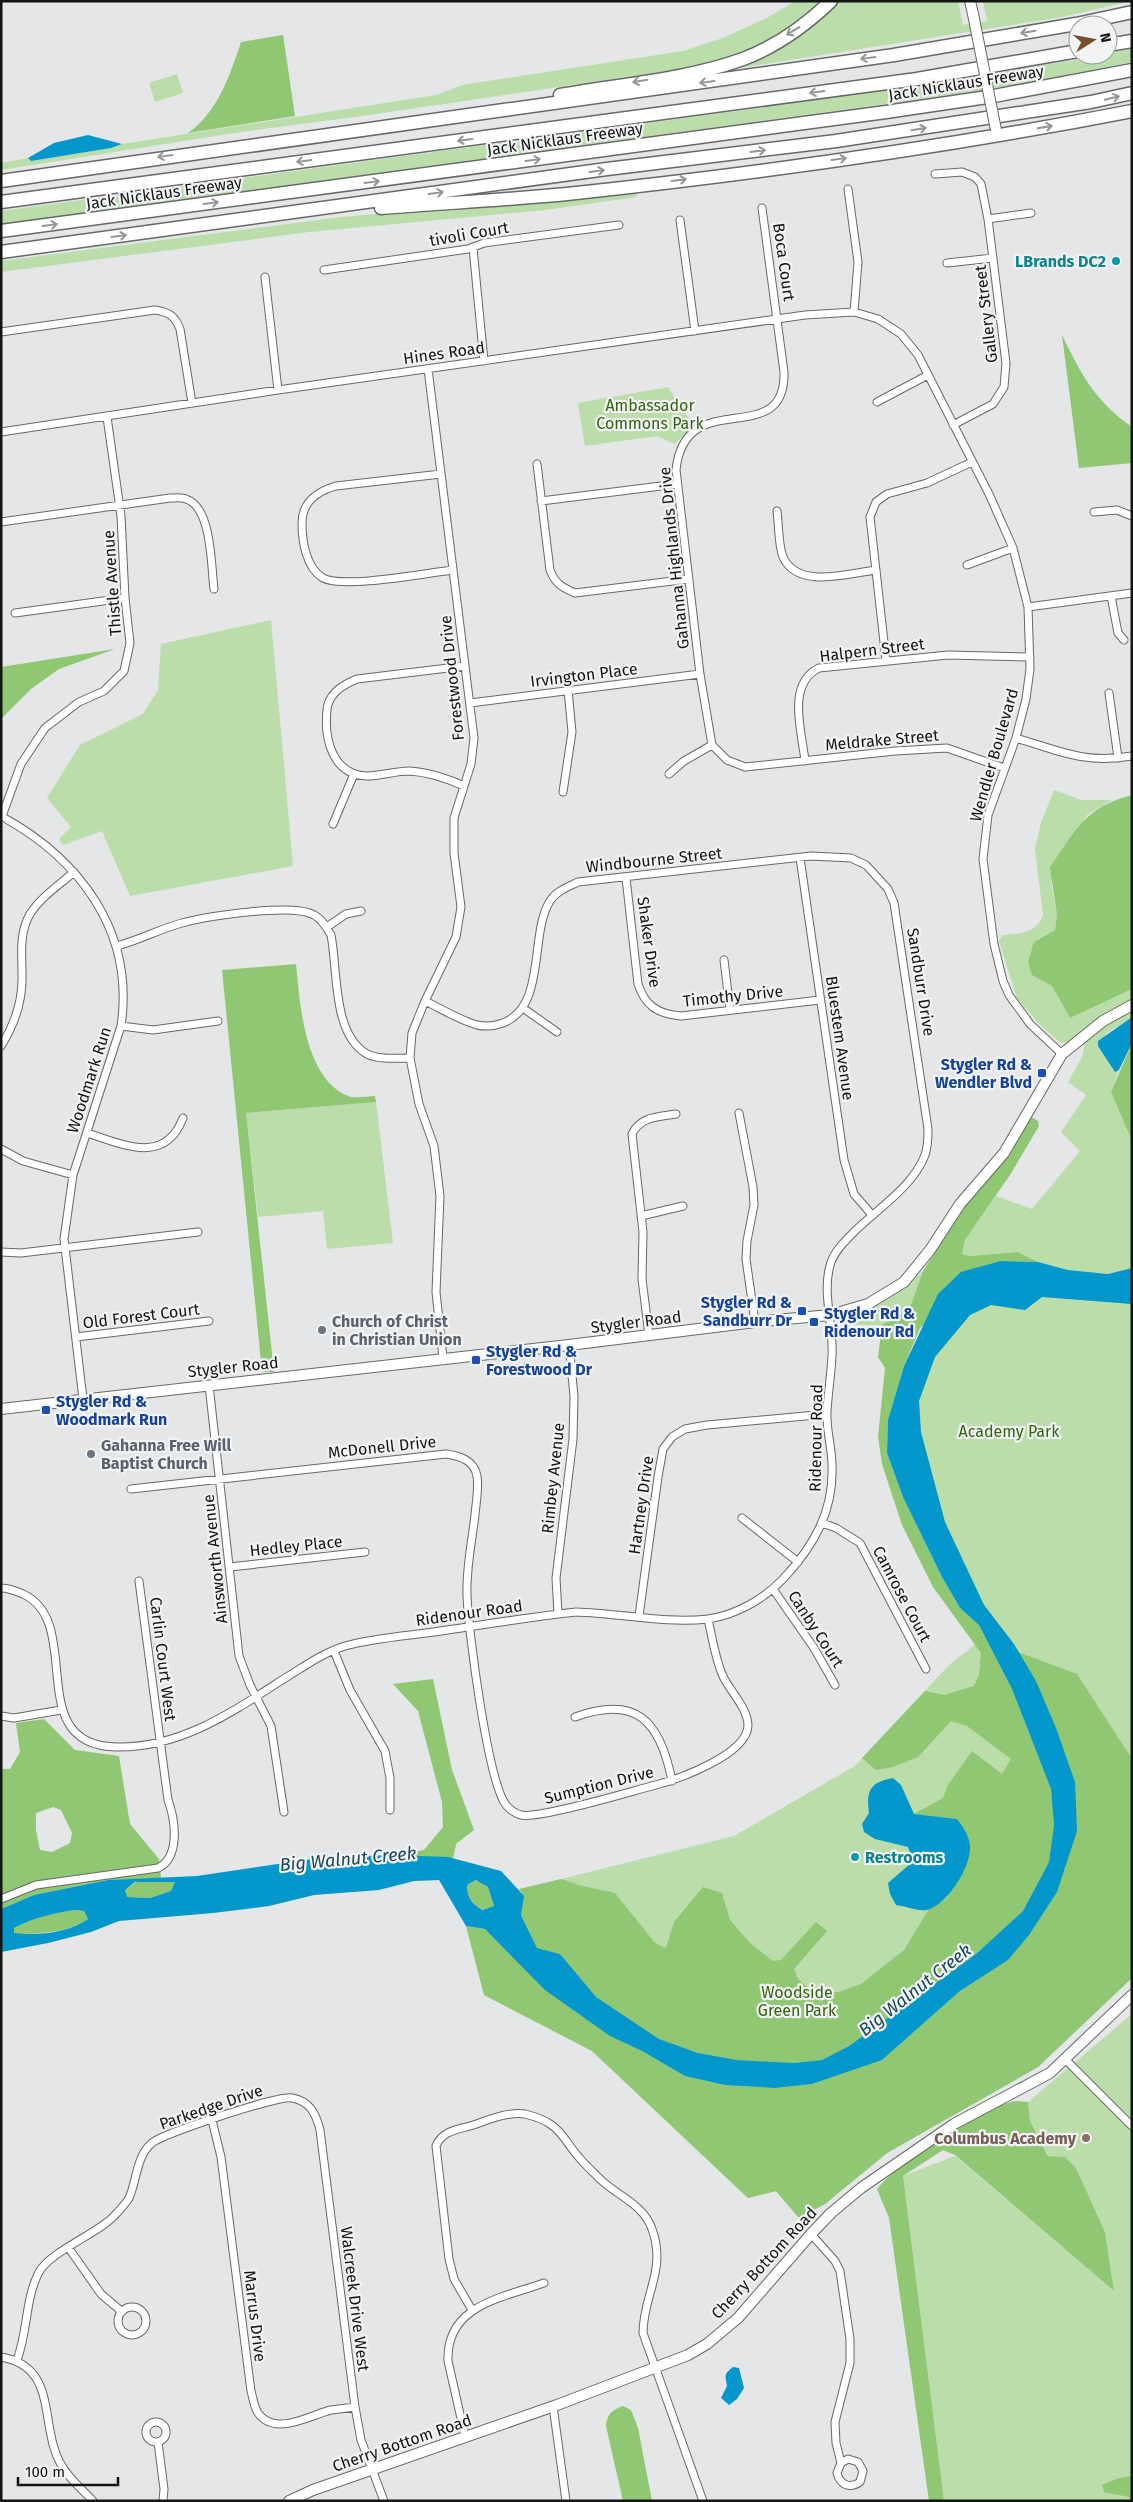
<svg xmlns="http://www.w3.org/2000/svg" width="1133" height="2502" font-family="'Fira Sans',sans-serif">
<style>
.green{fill:#badda9}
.forest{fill:#8fc772;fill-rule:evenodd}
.water{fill:#0397cb;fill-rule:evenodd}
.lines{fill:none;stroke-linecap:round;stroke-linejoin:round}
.street-casing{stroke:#676868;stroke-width:9}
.secondary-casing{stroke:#676868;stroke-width:12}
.highway-casing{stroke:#676868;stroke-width:15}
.street{stroke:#fff;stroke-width:7}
.secondary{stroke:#fff;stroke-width:10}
.highway{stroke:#fff;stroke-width:12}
.secondary-bridge-casing{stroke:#676868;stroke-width:12;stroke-linecap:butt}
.secondary-bridge{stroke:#fff;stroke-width:10}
.oneway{stroke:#959595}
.culture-dot{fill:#0f9aa8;stroke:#f2f3f4;stroke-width:2}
.transit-dot{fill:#1a4fb4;stroke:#f2f3f4;stroke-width:2}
.worship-dot{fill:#6b7280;stroke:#f2f3f4;stroke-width:2}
.education-dot{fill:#8d6e63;stroke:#f2f3f4;stroke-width:2}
.labels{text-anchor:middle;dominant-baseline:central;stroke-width:4.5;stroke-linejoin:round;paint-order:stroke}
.street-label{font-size:16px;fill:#131414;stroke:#f2f3f4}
.culture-label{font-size:16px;font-weight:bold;fill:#0d838f;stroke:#f2f3f4;text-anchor:end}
.park-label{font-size:16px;fill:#33660c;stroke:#f2f3f4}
.transit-label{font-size:16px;font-weight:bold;fill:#164399;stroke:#f2f3f4;text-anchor:start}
.worship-label{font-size:16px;font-weight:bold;fill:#5b616d;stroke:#f2f3f4;text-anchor:start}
.education-label{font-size:16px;font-weight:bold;fill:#785e54;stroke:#f2f3f4;text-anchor:end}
.water-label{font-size:18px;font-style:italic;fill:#17475e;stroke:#f2f3f4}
</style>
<rect width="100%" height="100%" fill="#e4e6e7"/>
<path class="green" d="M795,1H827L799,24L745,54L701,66L369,115L234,133L1,170V163L28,158L31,161L111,148L122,144L436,95L462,85L683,51L723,38L767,18Z
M838,1H958L963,25L987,21L983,1H1132L1062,17L728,70V67L825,13Z
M1132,49V62L1015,85L871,106L1,224V211L854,95L1108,55V53Z
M177,74L183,93L155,102L149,83Z
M635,190L637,197L545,210L309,232L1,272V261L342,217Z
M668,387L693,425L675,444L657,436L585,446L578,403Z
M271,620L293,866L130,896L102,831L63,845L59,839L71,827L47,798L80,745L143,714L158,690L161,644Z
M1054,790L1081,800H1112L1087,815L1051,882L1057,915L1055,930L1034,942L1032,975L1052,986L1070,1018L1132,989V1001L1070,1042L1061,1043L1040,1025L1017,998L999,941L1003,935C1021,933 1036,934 1043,915L1035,849L1041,823Z
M1132,1009V1017L1107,1033L1098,1046L1104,1052L1113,1070H1119L1111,1092L1132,1141V1268L1108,1274L1068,1270L1038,1262L1018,1252L970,1256L962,1254L965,1240L996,1196L1032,1209L1080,1151L1061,1132L1086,1095L1068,1082L1082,1057L1086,1039Z
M376,1102L393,1243L327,1249L323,1211L258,1217L246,1113Z
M923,1271L909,1310L882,1325H840L844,1318C882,1306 894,1297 923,1271Z
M1132,1280V1978L1038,2067L887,2153L825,2204L799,2218L776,2191L748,2198L592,2051L484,1995L501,1894L734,1836L855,1766L949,1665L982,1639L900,1498L926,1306Z
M1132,2014V2476L1119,2478L1104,2492L1128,2497L1132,2501H944L903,2176L955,2156L1114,2291L1105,2232L1076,2168L1065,2157L1049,2156L1030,2121L1028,2102Z"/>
<path class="forest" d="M283,35L295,116L188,133C218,112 230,75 241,42Z
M1062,335C1081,374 1095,401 1132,427V463L1079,468Z
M115,649L59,669L31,689L1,719V667Z
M1132,795V989L1070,1018L1052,986L1032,975L1028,962L1034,942L1055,930L1057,915L1050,867C1076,830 1085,807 1132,795Z
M296,964C300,1003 304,1078 348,1096C355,1099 368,1096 375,1096L376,1102L246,1113L274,1372H262L222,970Z
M1132,1043V1141L1111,1092Z
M1030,1116L1038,1121L1039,1126L1010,1175L965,1240L962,1254L970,1256L1018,1252L1038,1262L1001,1261L920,1328L904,1366L888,1420L887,1453L903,1497L942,1577L960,1608L979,1625L1012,1689L1051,1789L1054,1825L1049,1862L1023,1911L976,1954L849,2046L822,2060L794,2063L737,2060L698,2053L659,2039L595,1997L560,1954L537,1948L521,1914L524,1896L519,1889L561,1879L582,1886L615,1893L655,1943L666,1948L674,1922L703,1887L722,1893L730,1920L750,1943L773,1961L781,1960L816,1922L827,1931L794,1969L798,1979L813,1992H839L861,1984L904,1950L929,1909L947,1898L957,1819L914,1814L943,1798L948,1785L972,1751L1002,1774L1011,1759L967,1726L951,1721L918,1757L893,1767L876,1770L862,1758L925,1691L944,1695L974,1686L979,1675L981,1653L933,1587L902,1525L882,1464L878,1437L885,1368L878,1357L882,1325L909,1310L923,1271L964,1208L1012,1151Z
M1018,1652L1077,1674L1132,1759V1978L1038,2067L887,2153L825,2204L799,2218L776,2191L748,2198L592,2051L484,1995L466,1926L485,1929L610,2036L642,2051L685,2076L725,2085L775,2088L812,2084L882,2060L960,1991L1008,1960L1066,1867L1036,1681Z
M433,1679L452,1770L474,1830L456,1844L453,1859L394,1855L424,1850L443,1827L442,1802L418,1711L393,1684Z
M44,1719L75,1750L119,1756L130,1824L159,1859L161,1878L108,1880L34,1895L1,1909V1769H10L20,1752L16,1723ZM53,1807L61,1810L72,1833L70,1843L52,1852L40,1850L36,1830V1813Z
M477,1880L488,1887L494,1906L484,1910C472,1904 467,1898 467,1885Z
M136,1882H175L171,1891L150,1898L127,1897L125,1890Z
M75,1910L84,1911L88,1919C68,1933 38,1934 14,1934V1928C33,1918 53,1913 75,1910Z
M1017,2101L1028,2102L1030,2121L1048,2156L1065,2157L1076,2168L1105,2232L1114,2291L955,2155L943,2150L903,2176L944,2501H929L889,2218L877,2189C902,2160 979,2106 1017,2101Z
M623,2406L631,2410L638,2428L652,2501H623L606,2426C607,2414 612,2410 623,2406Z
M1132,2476V2501L1128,2497L1104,2492L1102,2485L1119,2478Z"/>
<path class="water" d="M88,135L122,144L111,148L31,161L28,158L54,143Z
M1132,1017V1043L1119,1070L1115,1072L1098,1046V1041Z
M1001,1261L1038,1262L1068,1270L1108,1274L1132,1268V1304L1042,1297L1025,1310L991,1305L970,1315L935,1357L919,1401L921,1432L945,1522L984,1605L1014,1644L1036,1681L1056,1728L1075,1782L1077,1831L1057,1892L1029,1935L1008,1960L960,1991L882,2060L812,2084L775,2088L725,2085L685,2076L642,2051L610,2036L545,1990L485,1929L466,1926L439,1880L414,1881L379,1890L314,1895L269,1906L213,1913L119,1921L91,1932L48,1943L1,1952V1909L34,1895L108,1880L197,1876L325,1857L394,1855L448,1857L501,1871L524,1896L521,1915L537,1948L560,1954L596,1997L659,2039L698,2053L737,2060L794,2063L822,2060L849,2046L976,1954L1023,1911L1049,1862L1054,1825L1051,1789L1012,1689L979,1625L960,1608L942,1577L903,1497L887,1453L888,1420L904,1366L938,1294L961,1272ZM476,1880L488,1887L494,1906L483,1910C472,1904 467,1898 467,1885ZM135,1882H175L171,1891L150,1898L127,1897L125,1890ZM75,1910L84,1911L88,1919C68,1933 37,1936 14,1933V1928C33,1918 53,1913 75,1910Z
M893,1778L901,1785L914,1814L957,1819C963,1827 969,1835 970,1846C971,1867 949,1901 930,1909C920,1913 907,1906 896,1905L890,1894L888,1883L910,1864L911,1855L908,1847L875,1839L864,1832L862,1824L869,1813C866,1791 870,1782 893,1778Z
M733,2367L739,2368L744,2388L737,2399L729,2405L721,2398L727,2386C725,2375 724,2374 733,2367Z"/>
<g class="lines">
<defs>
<path id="street" d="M935,174L962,172L975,177L981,184L988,219L1006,363L1004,387L993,404L953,425
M848,189L858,262L854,312
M762,208L784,372C786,452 685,383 676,470L700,674L712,745L727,760L745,767L895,751L947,748L1004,768
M988,219L1031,213
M680,220L695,331
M473,248L484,361
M947,263L993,258
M324,270L468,249L484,243L619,225
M265,277L278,390
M1,332L155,310C169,312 175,316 180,329L192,403
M428,369L474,738L471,764L454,818V853L461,907L456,937L425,1001L412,1033L410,1058L419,1104L434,1146L440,1196L436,1292L443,1358
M877,402L928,375
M1,432L278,390L805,315L854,312L878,319L901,334L918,355L989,494L1013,548L1028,607L1030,669L1026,699L1016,738L988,815L983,859L994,944L1003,981L1009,995L1030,1024L1062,1054
M537,464L550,570C555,583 561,587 575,593L689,579
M441,474L336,486C318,491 302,502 302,523C302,541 306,568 323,578C344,589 426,573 453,570
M541,501L677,484
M777,511C779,525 778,544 783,557C798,590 849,573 876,570
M1094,512L1117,510L1132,516
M1,522L170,498C175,498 182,497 186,499C212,507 211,566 214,589
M967,565L1013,548
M1111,596L1118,633L1124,640
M1028,607L1132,593
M15,613L125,598
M886,660L870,517L876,502L887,494L927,483L972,462
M1109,693L1118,758
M470,703L700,674
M1016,738C1061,751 1083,764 1132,756
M805,761C802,732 786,684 819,668L948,655L1030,657
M669,774L684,761L712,745
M464,786C446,778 428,772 409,771C395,771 381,776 367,776C332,775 324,738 327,710C328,694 342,685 357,679L465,666
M563,792L572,732L568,690
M1,816C80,859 135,932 121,1026L73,1175L64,1239L83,1399
M2,816L21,764L45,728L79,702L104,691L124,671L130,643L125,598L121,516L107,417
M333,824L354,774
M800,858L844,1160L854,1194L872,1215
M626,878L638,984C645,1006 658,1014 681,1016L820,1000
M327,927L346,914L361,911
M117,946C139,940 160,929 182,923C208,916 293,903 314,915C322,919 327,928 331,935C338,970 332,1034 367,1054C379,1060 397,1058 410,1058
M724,960L730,1010
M523,1008L557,1032
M121,1026L153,1030L218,1021
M1,1046C15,1024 23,1001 22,974C22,954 19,933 30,914C41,897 59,885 74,872
M739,1113L753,1187L754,1205L747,1241L746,1259L755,1322
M87,1133C124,1145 165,1165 183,1118
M1,1149L23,1161L73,1175
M641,1216L683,1206
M1,1252L21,1253L198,1232
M649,1335L642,1279L643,1232L632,1134C641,1116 658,1117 676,1114
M76,1337L209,1321
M209,1385L239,1656L250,1685L271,1726L284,1812
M131,1489L446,1454C460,1456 474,1460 477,1476C479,1489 476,1502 475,1515C472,1541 466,1568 467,1595C468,1629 488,1782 506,1805C509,1809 516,1814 521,1815C539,1819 629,1792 652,1786C676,1780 748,1755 748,1725C747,1706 729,1691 722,1674C715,1657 712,1637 708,1619
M742,1518L798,1562
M822,1523L836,1528L860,1543L926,1669
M230,1567L365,1552
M1,1588C9,1588 16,1591 23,1594C86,1623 21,1746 117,1747C180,1748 231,1713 282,1680C302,1668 322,1653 345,1646C373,1638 405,1636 434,1632C482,1625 529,1617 576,1612C619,1613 665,1624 708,1619C736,1615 764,1599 783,1579C814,1546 834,1511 832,1465C832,1447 826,1430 827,1412C828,1393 831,1375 832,1356C834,1325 821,1292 831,1262C836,1249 847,1239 856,1230C879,1208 914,1185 925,1155C928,1147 928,1138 928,1129L894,903L888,889L866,865L851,858L811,856L578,882C568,887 556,891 550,901C529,934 547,1006 503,1023C495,1026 486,1027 477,1025C459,1020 442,1009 425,1001
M773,1589L814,1648L835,1685
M558,1614L556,1578L573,1439L574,1396L569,1345
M639,1616L658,1477L663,1449L672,1437L685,1429L707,1425L827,1414
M334,1651L350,1690L385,1751L390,1778V1810
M1,1716L14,1718L61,1710
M575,1717C636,1695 660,1720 672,1781
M1,1899L36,1885L158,1868C181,1857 175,1819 168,1800L139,1581
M1065,2059L1132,2126
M212,2120L221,2157L251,2391C253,2398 254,2407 258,2413C275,2437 310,2415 331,2410C339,2409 347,2408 355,2407
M811,2234L835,2261L840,2271L850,2339V2363L835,2422L836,2443L841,2463L837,2473C840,2485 850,2489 860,2482L863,2471L858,2462L848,2459L841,2463
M68,2247L101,2294L121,2311
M118 2321a14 14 0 1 1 28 0a14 14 0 1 1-28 0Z
M472,2310L454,2279L449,2259L436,2146C442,2131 456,2130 470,2126C486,2121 508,2111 525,2114C533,2116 543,2119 550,2124C562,2131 568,2145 577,2155C584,2164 593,2172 601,2180C618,2196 644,2205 652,2229C667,2270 643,2295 643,2333L703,2501
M1,2357C60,2367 38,2427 62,2466C69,2479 83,2490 93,2501
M17,2360C28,2331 25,2299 39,2272C50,2252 96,2234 112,2218C117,2213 125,2205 129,2198C137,2181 136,2156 152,2143C164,2133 279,2095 292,2098C310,2101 316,2114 320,2130L355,2407L361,2440L384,2501
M553,2406L566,2501
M146 2432a10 10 0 1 1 20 0a10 10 0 1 1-20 0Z
M465,2436L448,2361C446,2305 502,2298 544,2283
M158,2442L164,2489L163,2501"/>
<path id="secondary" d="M970,1L973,14
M1,1409L569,1345L755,1322L830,1315L868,1304L904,1282L930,1250L960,1204L1004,1153L1062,1054L1103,1021L1132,1005
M289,2501L313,2490L557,2405L688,2355L707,2344L738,2318L811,2234L831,2213L861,2188L954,2124L1050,2073L1132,1995"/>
<path id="highway" d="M1108,45L1132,41
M560,95C620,84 685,80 743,59C775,47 806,25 831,1
M1,181L894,55L1076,24L1132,12
M1,202L917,79L1078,51
M381,208C443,203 505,200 567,194C754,174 947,147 1132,111
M1,231L886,112L994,96L1132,70
M1,252L607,169L836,141L1091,102L1132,93"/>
</defs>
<use href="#street" class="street-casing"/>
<use href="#secondary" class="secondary-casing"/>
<use href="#highway" class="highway-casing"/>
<use href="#street" class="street"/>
<use href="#secondary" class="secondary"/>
<use href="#highway" class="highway"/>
<defs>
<path id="secondary-bridge" d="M973,14L996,130"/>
</defs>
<use href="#secondary-bridge" class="secondary-bridge-casing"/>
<use href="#secondary-bridge" class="secondary-bridge"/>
</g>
<defs><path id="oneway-shaft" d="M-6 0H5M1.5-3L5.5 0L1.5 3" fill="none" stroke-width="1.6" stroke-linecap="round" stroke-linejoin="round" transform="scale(1.25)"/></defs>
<g class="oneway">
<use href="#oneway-shaft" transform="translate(793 31) rotate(149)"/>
<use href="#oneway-shaft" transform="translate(1028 32) rotate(170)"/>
<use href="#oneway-shaft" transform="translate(868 58) rotate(172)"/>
<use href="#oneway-shaft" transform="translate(640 81) rotate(171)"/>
<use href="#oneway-shaft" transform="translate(707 82) rotate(172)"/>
<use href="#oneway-shaft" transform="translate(817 92) rotate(172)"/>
<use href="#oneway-shaft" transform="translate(1112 98) rotate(-13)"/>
<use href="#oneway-shaft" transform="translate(1045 127) rotate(-10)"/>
<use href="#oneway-shaft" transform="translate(919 129) rotate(-9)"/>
<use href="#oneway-shaft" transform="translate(465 140) rotate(173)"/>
<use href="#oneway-shaft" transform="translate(758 151) rotate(-7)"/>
<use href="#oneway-shaft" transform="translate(165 156) rotate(172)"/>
<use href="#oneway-shaft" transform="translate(839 159) rotate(-8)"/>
<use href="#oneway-shaft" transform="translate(533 160) rotate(-8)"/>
<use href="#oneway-shaft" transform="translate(304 161) rotate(172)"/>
<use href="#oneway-shaft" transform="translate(597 171) rotate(-8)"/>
<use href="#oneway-shaft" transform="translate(679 180) rotate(-7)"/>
<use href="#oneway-shaft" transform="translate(372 182) rotate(-8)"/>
<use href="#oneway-shaft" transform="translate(436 193) rotate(-8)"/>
<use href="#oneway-shaft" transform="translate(211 203) rotate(-8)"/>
<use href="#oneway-shaft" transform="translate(50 225) rotate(-8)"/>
<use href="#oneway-shaft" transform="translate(119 236) rotate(-8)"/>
</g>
<g class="culture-dot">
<circle cx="1116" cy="261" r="5"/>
<circle cx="855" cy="1857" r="5"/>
</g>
<g class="transit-dot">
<rect x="1037" y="1068" width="10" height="10" rx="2.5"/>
<rect x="797" y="1306" width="10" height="10" rx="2.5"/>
<rect x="809" y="1317" width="10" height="10" rx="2.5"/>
<rect x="471" y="1355" width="10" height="10" rx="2.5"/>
<rect x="41" y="1405" width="10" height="10" rx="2.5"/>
</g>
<g class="worship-dot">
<circle cx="322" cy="1330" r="5"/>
<circle cx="91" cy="1454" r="5"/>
</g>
<circle class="education-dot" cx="1086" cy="2138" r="5"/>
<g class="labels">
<g class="street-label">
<text transform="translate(966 83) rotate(-9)">Jack Nicklaus Freeway</text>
<text transform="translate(565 139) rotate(-8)">Jack Nicklaus Freeway</text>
<text transform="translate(164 193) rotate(-8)">Jack Nicklaus Freeway</text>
<text transform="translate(469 234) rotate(-10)">tivoli Court</text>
<text transform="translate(784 262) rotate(82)">Boca Court</text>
<text transform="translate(986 314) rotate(-97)">Gallery Street</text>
<text transform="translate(444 353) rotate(-8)">Hines Road</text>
<text transform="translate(674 558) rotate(-96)">Gahanna Highlands Drive</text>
<text transform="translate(112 583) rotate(-94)">Thistle Avenue</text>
<text transform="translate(872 650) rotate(-7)">Halpern Street</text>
<text transform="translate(584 675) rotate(-7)">Irvington Place</text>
<text transform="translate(452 678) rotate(-96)">Forestwood Drive</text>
<text transform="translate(882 740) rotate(-5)">Meldrake Street</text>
<text transform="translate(994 755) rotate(-74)">Wendler Boulevard</text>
<text transform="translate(654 860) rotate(-6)">Windbourne Street</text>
<text transform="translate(649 942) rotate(82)">Shaker Drive</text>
<text transform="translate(921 982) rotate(81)">Sandburr Drive</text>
<text transform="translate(733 996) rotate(-6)">Timothy Drive</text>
<text transform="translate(840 1038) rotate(82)">Bluestem Avenue</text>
<text transform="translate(89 1080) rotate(-72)">Woodmark Run</text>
<text transform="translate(141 1316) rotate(-7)">Old Forest Court</text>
<text transform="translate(636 1322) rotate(-7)">Stygler Road</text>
<text transform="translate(233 1367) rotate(-6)">Stygler Road</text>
<text transform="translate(816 1438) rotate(-89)">Ridenour Road</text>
<text transform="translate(382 1447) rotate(-6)">McDonell Drive</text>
<text transform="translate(553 1478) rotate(-84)">Rimbey Avenue</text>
<text transform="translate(641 1505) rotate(-82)">Hartney Drive</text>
<text transform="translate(296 1546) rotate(-6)">Hedley Place</text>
<text transform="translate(215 1559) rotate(-96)">Ainsworth Avenue</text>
<text transform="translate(902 1594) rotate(62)">Camrose Court</text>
<text transform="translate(469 1613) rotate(-8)">Ridenour Road</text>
<text transform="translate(816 1629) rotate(57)">Canby Court</text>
<text transform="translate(163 1659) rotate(83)">Carlin Court West</text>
<text transform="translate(599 1785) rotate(-14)">Sumption Drive</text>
<text transform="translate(211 2107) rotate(-19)">Parkedge Drive</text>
<text transform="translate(764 2263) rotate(-47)">Cherry Bottom Road</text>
<text transform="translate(355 2299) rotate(83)">Walcreek Drive West</text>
<text transform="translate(255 2316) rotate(83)">Marrus Drive</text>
<text transform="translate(402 2443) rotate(-19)">Cherry Bottom Road</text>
</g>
<g class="culture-label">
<text x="1106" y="261">LBrands DC2</text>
<text x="865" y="1857" text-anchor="start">Restrooms</text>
</g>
<g class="park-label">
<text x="650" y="405">Ambassador<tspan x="650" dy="18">Commons Park</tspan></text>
<text x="1009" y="1431">Academy Park</text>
<text x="797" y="1992">Woodside<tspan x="797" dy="18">Green Park</tspan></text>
</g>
<g class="transit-label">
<text x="1032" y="1064" text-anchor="end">Stygler Rd &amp;<tspan x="1032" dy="18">Wendler Blvd</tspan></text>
<text x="792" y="1302" text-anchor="end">Stygler Rd &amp;<tspan x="792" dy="18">Sandburr Dr</tspan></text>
<text x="824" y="1313">Stygler Rd &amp;<tspan x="824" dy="18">Ridenour Rd</tspan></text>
<text x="486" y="1351">Stygler Rd &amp;<tspan x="486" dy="18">Forestwood Dr</tspan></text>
<text x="56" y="1401">Stygler Rd &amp;<tspan x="56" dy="18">Woodmark Run</tspan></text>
</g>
<g class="worship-label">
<text x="332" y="1321">Church of Christ<tspan x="332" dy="18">in Christian Union</tspan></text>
<text x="101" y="1445">Gahanna Free Will<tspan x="101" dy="18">Baptist Church</tspan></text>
</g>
<g class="education-label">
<text x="1076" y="2138">Columbus Academy</text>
</g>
<g class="water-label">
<text transform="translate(348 1859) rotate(-5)">Big Walnut Creek</text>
<text transform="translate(915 1990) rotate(-38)">Big Walnut Creek</text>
</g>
</g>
<rect width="1133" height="2502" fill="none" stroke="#131414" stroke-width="5"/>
<g transform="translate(1093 40) rotate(79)"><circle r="24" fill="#f2f3f4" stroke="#999a9a"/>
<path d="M0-4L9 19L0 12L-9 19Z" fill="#74502b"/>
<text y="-8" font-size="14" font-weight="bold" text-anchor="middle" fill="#131414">N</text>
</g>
<path d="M18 2477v8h100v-8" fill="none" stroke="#131414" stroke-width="2.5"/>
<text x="25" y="2477" font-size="15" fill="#131414" stroke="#f2f3f4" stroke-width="4" paint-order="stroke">100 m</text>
</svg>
